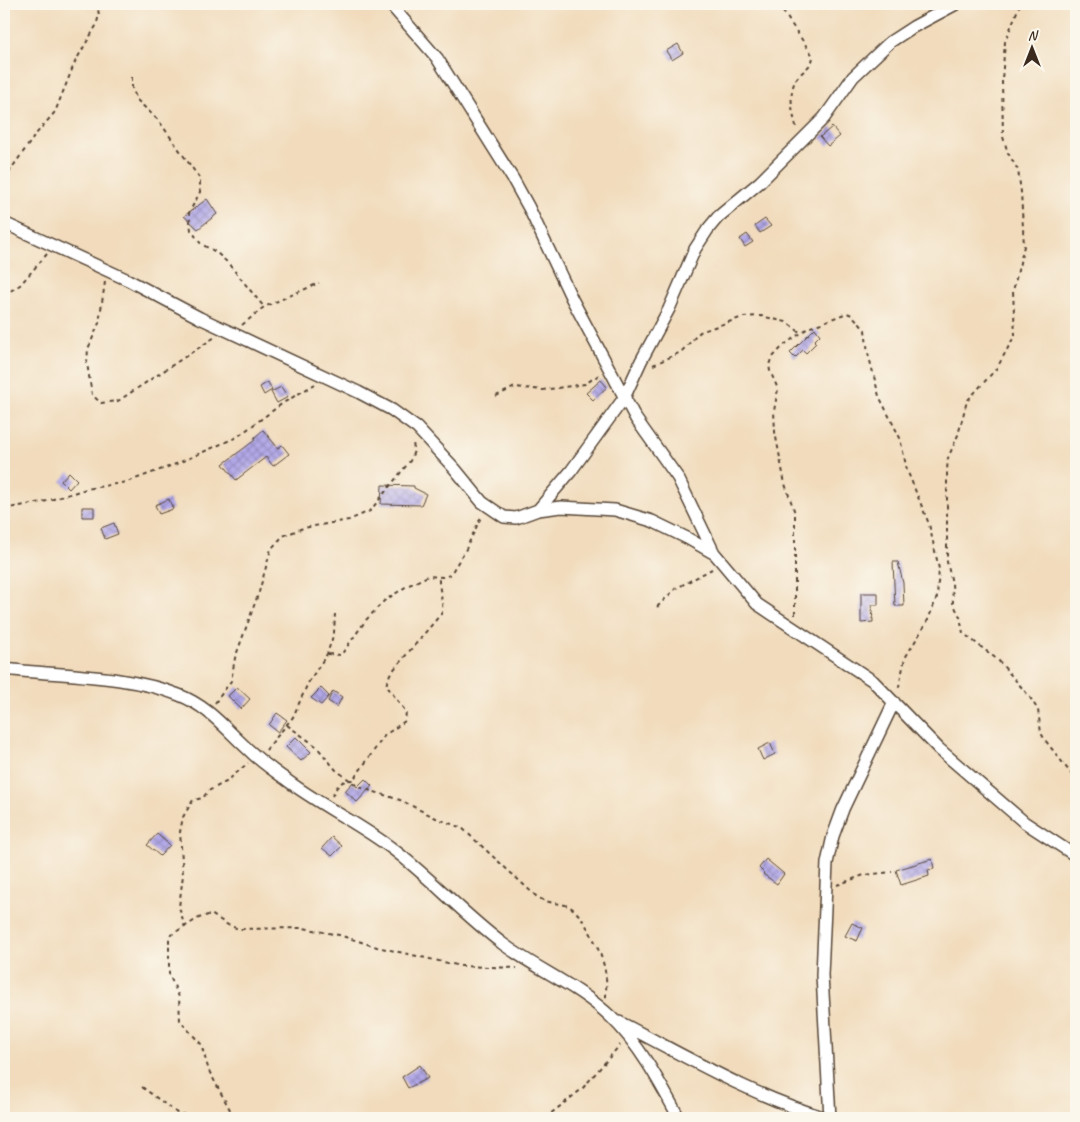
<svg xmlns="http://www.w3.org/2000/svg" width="1080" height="1122" font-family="Caveat,sans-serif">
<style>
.building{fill:url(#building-cross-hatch)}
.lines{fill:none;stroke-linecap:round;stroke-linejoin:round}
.street-casing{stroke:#564536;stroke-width:14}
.path{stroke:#564536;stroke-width:2;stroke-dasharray:4 4;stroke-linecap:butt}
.street{stroke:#fff;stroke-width:11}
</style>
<defs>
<pattern id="building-cross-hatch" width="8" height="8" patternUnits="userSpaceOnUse" patternTransform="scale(1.25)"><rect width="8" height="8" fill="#b1a7e8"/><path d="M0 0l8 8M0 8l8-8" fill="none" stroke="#9188bb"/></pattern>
</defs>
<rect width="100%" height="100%" fill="#fbf7ec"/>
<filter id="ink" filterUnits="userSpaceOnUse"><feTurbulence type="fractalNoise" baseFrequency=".02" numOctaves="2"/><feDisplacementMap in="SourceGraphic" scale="10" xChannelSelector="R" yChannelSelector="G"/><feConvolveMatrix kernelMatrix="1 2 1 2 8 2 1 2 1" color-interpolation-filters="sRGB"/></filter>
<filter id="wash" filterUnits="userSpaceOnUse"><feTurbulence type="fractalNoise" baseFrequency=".0096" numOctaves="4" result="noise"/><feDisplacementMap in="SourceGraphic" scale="20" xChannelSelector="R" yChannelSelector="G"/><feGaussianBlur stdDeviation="1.12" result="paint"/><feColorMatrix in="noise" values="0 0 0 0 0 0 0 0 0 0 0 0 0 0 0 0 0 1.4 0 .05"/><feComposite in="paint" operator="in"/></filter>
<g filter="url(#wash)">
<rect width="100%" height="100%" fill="#f1dbbc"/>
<g id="blocks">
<path class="building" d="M678,44L683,53L672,60L666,51Z
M832,127L840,136L828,146L820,137Z
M207,199L217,214L198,229L184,216Z
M765,219L771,226L760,233L755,226Z
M747,234L753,242L745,247L740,239Z
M815,328L820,335L814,341L816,343L806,353L803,350L795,358L790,353Z
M601,380L607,387L593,400L586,393Z
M268,382L272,390L264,395L260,387Z
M281,387L288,397L277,403L271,392Z
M263,430L278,448L282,445L289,454L273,466L266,457L236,480L223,464L255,440L254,438Z
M69,472L77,480L69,489L61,481Z
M382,485L414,486V488L426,494L421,505L381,504Z
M169,499L173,509L159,514L155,505Z
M82,507H94V517H82Z
M114,523L118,534L105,539L101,528Z
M893,562H898L903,583L904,606H895Z
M861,593H878V605H872L873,622L861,623Z
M237,687L250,699L241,709L228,696Z
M321,688L329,696L321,705L311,698Z
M333,691L342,697L337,707L328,701Z
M277,713L287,720L278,732L269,725Z
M296,737L311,752L301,761L286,747Z
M770,743L775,754L763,760L758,749Z
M365,779L372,786L357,802L345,791L353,782L357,787Z
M157,834L170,845L160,856L147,845Z
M332,837L342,846L332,856L322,848Z
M766,859L784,874L777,884L763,874L764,873L759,868Z
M932,859L934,869L928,870L929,876L901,885L896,870Z
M852,923L863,928L857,941L845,936Z
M420,1065L428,1078L408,1088L402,1077Z"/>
</g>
</g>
<g filter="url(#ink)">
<use href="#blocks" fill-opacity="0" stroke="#564536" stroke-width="1"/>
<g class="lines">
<defs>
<path id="street" d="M390,4L437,58L513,179L529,208L572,299L636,419L678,478L714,553
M4,223L128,280L200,318L358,392L392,410L417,428L455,469L482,502L504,517L516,518L538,510L561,507L615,510L652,521L687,538L715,554L757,604L873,681L939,749L1024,822L1076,856
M538,510L571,471L624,398L641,361L669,309L695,249L708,229L718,217L760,182L824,118L853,77L890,42L913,27L956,4
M4,669C60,676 126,674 179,695C210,707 227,731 251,752C261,762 273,770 284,778C319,805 359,823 394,850C432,879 464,915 503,944C538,970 579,986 611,1017C640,1045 660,1083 679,1118
M619,1022C687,1057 752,1096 826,1118
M830,1118L822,975L827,863L833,836L843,809L894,702"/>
</defs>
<use href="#street" class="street-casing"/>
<path class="path" d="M1020,4L1005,42L1002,80L1003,137L1008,153L1018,170L1021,192L1024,246L1013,291L1015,335L997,368L967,401L958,435L948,458L947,470V562L952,583L953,603L960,617L963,633L998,660L1029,696L1038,710L1041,733L1045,740L1076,780
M768,6L782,10L813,56C813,66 802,71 797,78C787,92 793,115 797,130
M132,77V88L137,100L159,121L200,179V192L189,213L191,230L201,244L216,252L228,263L264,307
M4,179L36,134L55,112L75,62L96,26L99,15L97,4
M105,282L99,323L88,349L87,363L92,395L101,403L118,401L215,337
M4,295L20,285L47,254
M242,325L264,307L319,283
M653,365L681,352L700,332L743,317L761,316L786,322L801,333
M496,396L515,387L543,390L585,384L599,375
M4,509L47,501L86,489L127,482L176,464L237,437L283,403L315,384
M657,607L675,589L712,569
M795,615V513L785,484L775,432L774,411L778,389L770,371L769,365L771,359L784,345L808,328L847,313L852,315L865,330L868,353L879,396L900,438L907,470L929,524L939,569L937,597L928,620L905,658L898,691
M328,654L341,655L366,620L384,601L407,586L428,576L443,577L450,575L466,549L482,515
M215,703L231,681L235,658L259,592L271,549L283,536L303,528L349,520L370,511L410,461L414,451L413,442
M287,725L316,746L336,770L359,787L400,800L436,818L462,828L537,897C550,905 561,902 570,907C584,915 603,955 605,971C607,979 606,989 606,998
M266,750L293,717L308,683L327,654L334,633L335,614
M332,796C337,786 340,780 353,780L385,735L405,721L406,712L386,685L390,674L441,614C445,605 438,588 439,577
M837,885L864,875L892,872
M185,928L179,907L183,875L180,832L183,817L193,800L203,798L208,791L226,782L248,763
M142,1087L177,1113L193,1117L240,1118
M234,1117L209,1071L201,1044L180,1021L179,997L169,974V936L199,918L211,914L228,925L239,929L303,928L339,935L377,947L461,966L517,968
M545,1118L582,1089L620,1045"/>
<use href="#street" class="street"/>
</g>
</g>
<rect width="1080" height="1122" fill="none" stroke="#fbf7ec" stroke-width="20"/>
<g transform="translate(1032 48)" stroke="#fbf7ec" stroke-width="4" paint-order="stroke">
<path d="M0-4L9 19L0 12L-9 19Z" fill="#3b2a1e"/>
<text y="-8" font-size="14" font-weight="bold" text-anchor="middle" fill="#3b2a1e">N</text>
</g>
</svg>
